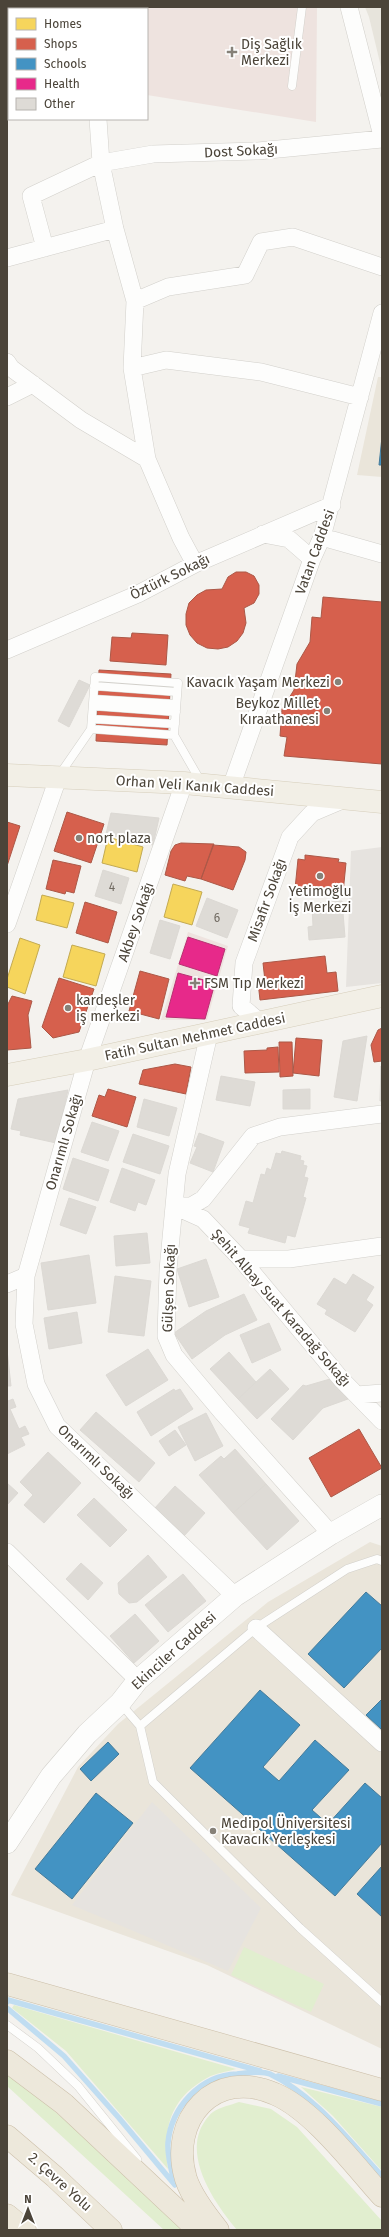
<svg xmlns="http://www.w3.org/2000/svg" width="389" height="2237" font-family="'Fira Sans',sans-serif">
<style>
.residential{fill:#e7e4dc}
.education{fill:#eae5da}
.medical{fill:#eee3df}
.green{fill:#e1eecf}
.parking{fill:#e6e3df}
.homes{fill:#f6d55c;stroke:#c3aa52}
.shops{fill:#d6604d;stroke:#ac5847}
.schools{fill:#4393c3;stroke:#457b9a}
.health{fill:#e7298a;stroke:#b83172}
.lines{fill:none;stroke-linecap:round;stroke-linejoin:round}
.stream{stroke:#c0ddf1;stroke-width:5.5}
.building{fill:#dedbd6;stroke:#dcd9d4}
.service-casing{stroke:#d2d0cb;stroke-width:9}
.minor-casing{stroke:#d2d0cb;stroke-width:18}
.tertiary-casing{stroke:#d2d0cb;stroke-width:22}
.primary-casing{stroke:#d6cebb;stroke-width:23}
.motorway-casing{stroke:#ccbfa9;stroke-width:23}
.service{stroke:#fdfdfc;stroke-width:8}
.minor{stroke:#fdfdfc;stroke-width:17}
.tertiary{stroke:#fdfdfc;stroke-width:21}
.primary{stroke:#f2efe6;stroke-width:22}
.motorway{stroke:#ede8db;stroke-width:22}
.poi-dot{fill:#868178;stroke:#fff;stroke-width:1.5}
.labels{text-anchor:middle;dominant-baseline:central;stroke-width:4;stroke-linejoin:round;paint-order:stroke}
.number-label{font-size:12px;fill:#706a61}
.poi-label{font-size:14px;fill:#4b4439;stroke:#fff;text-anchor:start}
.street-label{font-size:14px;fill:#4b4439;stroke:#fff}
</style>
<rect width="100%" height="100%" fill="#f4f2ee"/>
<path class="residential" d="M365,7H382V71L369,17Z"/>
<path class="education" d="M378,377H382V477L357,475Z
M370,1542L382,1546V2049L207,1965L11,1895L78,1767L118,1724L268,1602Z"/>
<path class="medical" d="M137,7H317L316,122L147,95V9H137Z
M188,932L228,946L207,1020H161Z"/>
<path class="green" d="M244,1947L324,1984L311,2012L231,1975Z
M14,2005L236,2069C227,2072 215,2073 207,2078C169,2099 163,2129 168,2169L66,2051L12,2008Z
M7,2071L85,2137L185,2230H164L7,2086Z
M301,2087L382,2107V2171L333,2116Z
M239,2102L271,2109L297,2127L382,2221V2230H237C215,2204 181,2155 205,2121C207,2118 210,2114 213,2112C220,2107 231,2105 239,2102Z"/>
<path class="parking" d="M382,847V983L346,987L351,851Z
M152,1802L261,1908L228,1971L72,1905Z"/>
<path class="homes" d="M108,837L143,847L137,872L102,863Z
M173,884L202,892L192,925L164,917Z
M42,895L74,903L67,928L36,920Z
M20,938L40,945L25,994L7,987V979Z
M72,945L105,954L96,986L63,977Z"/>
<path class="shops" d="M236,572H246L254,576L259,585V594L254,603L244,608L246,623L243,633L237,641L228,647L218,649L207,648L197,643L190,635L186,625V614L189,603L197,595L206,590L222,589L228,577Z
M323,597L382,602V764L284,756L287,737L280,736L282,709L294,690L297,664L310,642L312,617L321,618Z
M132,633L168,635L166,665L110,661L112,637L131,638Z
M99,670L171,674L167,745L96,741Z
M67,812L104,824L91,863L54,851Z
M7,822L20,826L7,866Z
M181,843L214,844L201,879L187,876L185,881L165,875L171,851L175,845Z
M213,845L239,847L246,852L245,860L233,890L201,879Z
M305,855L339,859L338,862L346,863L343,893L295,889L298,859L305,860Z
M53,860L81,866L74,893L66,891L65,894L46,889Z
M85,902L117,912L108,943L76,933Z
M325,956L327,973L336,972L338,991L260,1000L258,982L265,981L263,963Z
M140,971L169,979L159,1019L129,1011Z
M59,978L94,989L79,1032L53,1038L42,1027Z
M12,996L32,1001L28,1015L31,1048L7,1050V1006Z
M382,1028V1061L374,1062L371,1045L378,1030Z
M296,1038L322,1040L319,1076L293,1073Z
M279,1042H292L293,1076L280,1077Z
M278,1047L279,1072L245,1073L244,1051L267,1050V1048Z
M175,1064L191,1067L186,1094L139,1084L143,1070Z
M108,1089L136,1097L127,1127L92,1116L99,1095L105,1097Z
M359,1429L382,1468L331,1497L309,1458Z"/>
<path class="schools" d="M382,437V465H379Z
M366,1592L382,1606V1648L344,1688L308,1654Z
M260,1690L300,1725L263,1767L279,1781L315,1740L349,1770L312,1810L328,1824L365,1783L382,1798V1843L335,1896L190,1768Z
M382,1699V1730L366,1715Z
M108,1742L119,1754L91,1781L80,1769Z
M96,1793L133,1823L72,1899L35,1869Z
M382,1866V1917L357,1894Z"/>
<path class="health" d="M188,937L225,949L217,976L179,964Z
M178,973L215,983L205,1019L166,1017Z"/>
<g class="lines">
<path class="stream" d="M7,2002L8,2000L260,2071
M7,2008L64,2056L119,2118L175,2185C172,2172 167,2157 168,2143C171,2108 200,2075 237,2074C246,2073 261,2070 270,2074C316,2096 348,2140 382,2176
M278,2076L382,2104"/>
</g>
<path class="building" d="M79,680L90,685L69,727L58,721Z
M111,813L159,818L153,845L106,834Z
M103,870L129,878L121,904L95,896Z
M207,898L238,910L227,938L196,926Z
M342,901L345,937L309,940L308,927L313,926L312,907H320V903Z
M160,920L180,926L170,959L150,953Z
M367,1036L357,1101L334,1097L343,1041Z
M381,1066L382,1101H380Z
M221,1076L255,1082L250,1106L216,1100Z
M310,1089V1109H283V1090Z
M68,1090L56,1143L20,1135L21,1131L11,1129L18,1099Z
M144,1099L177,1108L169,1136L137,1127Z
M92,1122L119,1131L108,1161L81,1152Z
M199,1133L224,1142L213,1172L190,1163L197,1147L194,1146Z
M133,1134L169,1146L160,1174L123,1162Z
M282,1151L301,1156L300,1160L304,1161L303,1165L307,1166L304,1177L308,1178L303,1197L306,1198L295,1237L287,1235L285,1243L248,1233L250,1228L239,1225L246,1201L253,1203L261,1174L265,1175L267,1168L271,1170L276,1153L281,1154Z
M73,1158L109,1170L98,1201L63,1189Z
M122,1168L155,1180L146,1205L138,1202L135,1211L110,1202Z
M69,1198L96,1207L86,1234L60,1225Z
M147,1233L150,1263L116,1266L114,1236Z
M89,1255L96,1303L48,1310L41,1263Z
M206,1259L219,1297L189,1307L177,1269Z
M353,1274L374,1287L366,1300L373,1305L355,1332L325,1314L327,1310L317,1304L334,1278L346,1285Z
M115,1276L151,1281L144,1336L108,1332Z
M244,1294L257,1320L225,1335L192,1359L174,1333L206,1311Z
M77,1312L82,1343L49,1349L44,1318Z
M269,1323L281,1350L252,1363L240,1335Z
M148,1349L168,1380L126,1406L106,1375Z
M7,1350L11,1386H7Z
M229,1352L256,1382L238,1399L210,1369Z
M270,1369L289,1389L257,1419L238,1399Z
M330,1379L348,1399L323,1408L293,1440L271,1419L303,1385L306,1386Z
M174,1389L175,1391L180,1389L193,1409L151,1436L137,1412Z
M7,1399L8,1401L13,1399L16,1407L10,1409L19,1429L25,1426L29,1434L21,1437L25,1445L7,1454Z
M96,1412L155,1463L139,1482L80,1430Z
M206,1413L223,1446L195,1461L178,1427Z
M175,1430L186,1445L169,1456L159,1441Z
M235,1449L266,1484L233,1513L199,1475L221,1456L224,1459Z
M48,1452L81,1483L44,1523L24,1505L33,1495L20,1482Z
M7,1483L18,1493L7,1505Z
M266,1484L299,1521L267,1550L233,1513Z
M175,1486L205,1513L184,1536L154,1509Z
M94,1498L127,1530L110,1547L77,1515Z
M148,1555L167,1577L137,1602L129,1603L119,1594L118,1583Z
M81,1563L103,1583L88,1600L66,1579Z
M183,1574L206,1601L168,1632L145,1605Z
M135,1614L159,1641L134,1663L110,1636Z"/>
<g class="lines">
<defs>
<path id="service" d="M292,86L302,7
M94,686L177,692
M94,699L176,704
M93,706L176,712
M92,719L175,724
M91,729L174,735
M60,774L91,729L95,677L178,683L174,735L201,782
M382,1561L377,1559L347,1569L256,1628L140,1726L153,1782L300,1928L382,2002
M121,1704L140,1726
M7,2025L38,2048L78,2086L137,2159"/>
<path id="minor" d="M12,7L13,9
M349,7L382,136
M7,75H9
M98,119L101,163L115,229L135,301L132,368L147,459L181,538L195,564
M45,248L31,196L101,163L153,154L258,151L382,139
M7,258L115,229
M135,301L168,287L245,275L261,242L293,237L382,267
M7,362L11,368L81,420L147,459
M132,368L166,360L261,372L360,397
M7,397L33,384
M263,534L289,539L312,559
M322,537L382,554
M7,650L138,594L195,564L332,505
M184,783L87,1060L26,1276L24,1324L36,1384L57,1426L235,1596
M231,787L312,559L322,537L382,313
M7,924L58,778
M261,1023L241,1006L244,963L290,837L312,813L345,799
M209,1034L177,1174L168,1270L166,1336L174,1355L221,1411L331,1534
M174,1206L203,1219L241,1259L341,1379L382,1421
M174,1206H191L203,1199L253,1136L280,1127L382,1114
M241,1259H289L382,1246
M7,1284L26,1276
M357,1395L382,1393
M7,1552L138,1680
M256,1628L382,1743"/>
<path id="tertiary" d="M7,1843L51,1776L87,1734L120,1703L138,1680L235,1596L331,1534L382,1505"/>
<path id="primary" d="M7,775L184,783L382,802
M7,1075L87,1060L382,996"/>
<path id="motorway" d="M7,1984L382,2090
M7,2061L64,2104L198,2230
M7,2136L55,2177L111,2230
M7,2215L25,2230
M218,2230C206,2215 192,2197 186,2179C168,2119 215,2067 275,2094C313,2110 354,2165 382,2196"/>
</defs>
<use href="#service" class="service-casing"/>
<use href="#minor" class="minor-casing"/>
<use href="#tertiary" class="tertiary-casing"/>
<use href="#primary" class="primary-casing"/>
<use href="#motorway" class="motorway-casing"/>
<use href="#service" class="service"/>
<use href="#minor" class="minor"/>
<use href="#tertiary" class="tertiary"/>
<use href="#primary" class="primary"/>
<use href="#motorway" class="motorway"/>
</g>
<g class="poi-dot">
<path d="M230 46h4v4h4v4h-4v4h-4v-4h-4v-4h4z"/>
<circle cx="338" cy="682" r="4"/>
<circle cx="327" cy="711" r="4"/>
<circle cx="79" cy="838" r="4"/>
<circle cx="320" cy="876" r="4"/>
<path d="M193 977h4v4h4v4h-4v4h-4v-4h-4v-4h4z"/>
<circle cx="68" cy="1008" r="4"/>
<circle cx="213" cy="1831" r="4"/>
</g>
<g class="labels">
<g class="number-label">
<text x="112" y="887">4</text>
<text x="217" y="918">6</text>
</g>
<g class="poi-label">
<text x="241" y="44">Diş Sağlık<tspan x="241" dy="16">Merkezi</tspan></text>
<text x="330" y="682" text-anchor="end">Kavacık Yaşam Merkezi</text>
<text x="319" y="703" text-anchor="end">Beykoz Millet<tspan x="319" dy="16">Kıraathanesi</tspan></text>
<text x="87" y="838">nort plaza</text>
<text x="320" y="891" text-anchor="middle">Yetimoğlu<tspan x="320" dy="16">İş Merkezi</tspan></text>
<text x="204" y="983">FSM Tıp Merkezi</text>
<text x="76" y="1000">kardeşler<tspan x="76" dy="16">iş merkezi</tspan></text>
<text x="221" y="1823">Medipol Üniversitesi<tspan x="221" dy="16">Kavacık Yerleşkesi</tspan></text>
</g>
<g class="street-label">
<text transform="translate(241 151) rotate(-3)">Dost Sokağı</text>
<text transform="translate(315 552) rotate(-70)">Vatan Caddesi</text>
<text transform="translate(170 577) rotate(-26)">Öztürk Sokağı</text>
<text transform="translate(195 786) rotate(4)">Orhan Veli Kanık Caddesi</text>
<text transform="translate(267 900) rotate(-70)">Misafir Sokağı</text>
<text transform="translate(136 922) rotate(-71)">Akbey Sokağı</text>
<text transform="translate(195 1037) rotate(-12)">Fatih Sultan Mehmet Caddesi</text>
<text transform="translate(64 1142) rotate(-74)">Onarımlı Sokağı</text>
<text transform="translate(169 1288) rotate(-88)">Gülşen Sokağı</text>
<text transform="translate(281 1308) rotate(49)">Şehit Albay Suat Karadağ Sokağı</text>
<text transform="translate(96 1462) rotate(44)">Onarımlı Sokağı</text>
<text transform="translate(174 1651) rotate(-42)">Ekinciler Caddesi</text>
<text transform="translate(60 2182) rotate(42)">2. Çevre Yolu</text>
</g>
</g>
<rect width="389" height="2237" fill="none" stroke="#4b4439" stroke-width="16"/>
<rect x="8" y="8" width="140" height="112" fill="#ffffff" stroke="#b7b4b0"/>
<rect x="16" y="18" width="20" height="12" fill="#f6d55c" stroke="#b7b4b0"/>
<text x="44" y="28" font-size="12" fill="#4b4439">Homes</text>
<rect x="16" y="38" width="20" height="12" fill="#d6604d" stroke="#b7b4b0"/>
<text x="44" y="48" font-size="12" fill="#4b4439">Shops</text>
<rect x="16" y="58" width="20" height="12" fill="#4393c3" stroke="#b7b4b0"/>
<text x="44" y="68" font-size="12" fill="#4b4439">Schools</text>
<rect x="16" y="78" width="20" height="12" fill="#e7298a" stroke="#b7b4b0"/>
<text x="44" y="88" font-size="12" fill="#4b4439">Health</text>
<rect x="16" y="98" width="20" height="12" fill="#dedbd6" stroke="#b7b4b0"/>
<text x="44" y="108" font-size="12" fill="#4b4439">Other</text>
<g transform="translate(28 2209)" stroke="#ffffff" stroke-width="3" paint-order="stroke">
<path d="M0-3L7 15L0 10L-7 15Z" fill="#4b4439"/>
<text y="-6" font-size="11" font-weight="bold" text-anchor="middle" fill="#4b4439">N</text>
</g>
</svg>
